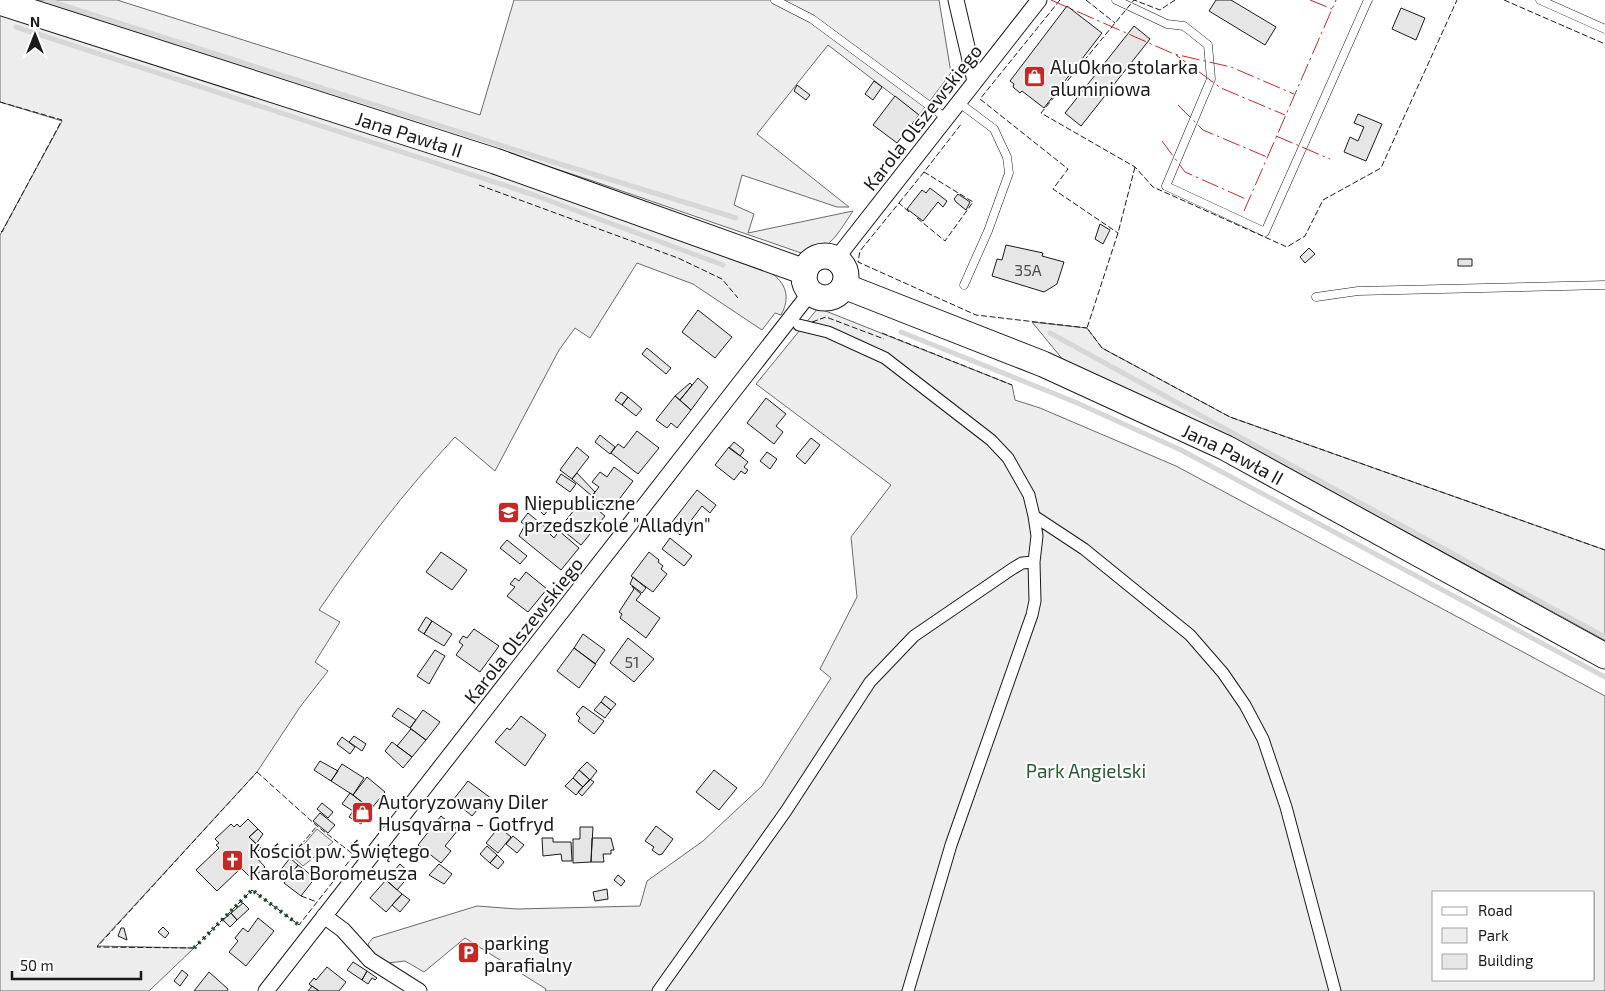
<svg xmlns="http://www.w3.org/2000/svg" width="1605" height="991" font-family="'Exo 2',sans-serif">
<style>
.green{fill:#ededed;stroke:#6a6a6a;fill-rule:evenodd}
.lines{fill:none;stroke-linecap:round;stroke-linejoin:round}
.stream{stroke:#d7d7d7;stroke-width:5}
.building{fill:#e6e6e6;stroke:#1a1a1a}
.service-casing{stroke:#1a1a1a;stroke-width:9}
.pedestrian-casing{stroke:#1a1a1a;stroke-width:13}
.minor-casing{stroke:#1a1a1a;stroke-width:17}
.primary-casing{stroke:#1a1a1a;stroke-width:27}
.service{stroke:#fff;stroke-width:8}
.pedestrian{stroke:#fff;stroke-width:11}
.minor{stroke:#fff;stroke-width:15}
.primary{stroke:#fff;stroke-width:25}
.hedge{stroke:#2b5a34;stroke-width:4;stroke-dasharray:2.5 4;stroke-linecap:butt}
.fence{stroke:#1a1a1a;stroke-width:1;stroke-dasharray:6 2.5;stroke-linecap:butt}
.power{stroke:#c62828;stroke-width:1;stroke-dasharray:18 4 2.5 4;stroke-linecap:butt}
.labels{text-anchor:middle;dominant-baseline:central;stroke-width:4;stroke-linejoin:round;paint-order:stroke}
.number-label{font-size:16px;fill:#4d4d4d}
.poi-label{font-size:19px;fill:#1a1a1a;stroke:#fff;text-anchor:start}
.street-label{font-size:19px;fill:#1a1a1a;stroke:#fff}
.park-label{font-size:19px;fill:#2b5a34;stroke:#fff}
</style>
<rect width="100%" height="100%" fill="#fff"/>
<path class="green" d="M34,0H117L480,115L514,0H939L951,73L919,115L828,45L757,134L849,207H837L742,175L734,205L754,214L748,233L853,211C840,230 830,250 807,255L587,179Z
M0,14L454,160L770,272C786,283 791,297 781,315L775,313L762,330L693,284L637,263L590,338L575,328L559,350L495,471L455,437C405,491 360,549 319,610L340,622L315,662L328,671L300,707L257,772L97,946L194,948L149,991H0V235L62,121L0,102Z
M818,308L1012,385L1015,400L1040,408L1176,466L1605,696V991H545L546,989L465,938L424,972L405,961L388,963L372,953L368,944L373,938L477,906L517,909L640,906L647,881L703,841L762,786L831,678L820,669L857,597L851,537L891,485L756,384ZM1434,892H1594V980H1434Z
M1032,322L1087,328L1102,348L1230,417L1605,550V640L1276,461L1064,361Z
M317,829L333,842L303,866L293,857Z"/>
<g class="lines">
<path class="stream" d="M47,0L550,161L736,218
M16,27L534,195L723,265
M901,332L1075,402L1181,450L1605,677
M1050,333L1605,637"/>
</g>
<path class="building" d="M1216,0H1231L1276,27L1265,45L1209,11Z
M1067,6L1102,33L1044,108L1022,91L1020,93L1013,87L1014,84L1010,81Z
M1401,8L1425,18L1416,40L1392,29Z
M1134,26L1150,39L1081,126L1065,113Z
M874,81L882,87L873,100L865,94Z
M797,85L810,95L806,100L794,91Z
M895,96L919,115L897,143L873,125Z
M1358,114L1382,124L1366,161L1344,152L1350,137L1358,141L1364,127L1354,123Z
M930,188L947,201L943,207L938,202L923,221L907,209L922,190L926,193Z
M958,194L970,202L966,210L956,202L954,199Z
M1100,224L1110,230L1103,244L1095,239Z
M1006,245L1043,253L1042,256L1064,262L1057,284L1044,292L992,276L997,259L1002,260Z
M1309,248L1315,254L1305,263L1300,257Z
M1458,259H1472V266H1458Z
M698,310L732,337L715,358L682,332Z
M647,348L671,368L666,374L642,354Z
M698,378L708,387L691,410L680,400Z
M690,383L692,385L680,400L675,396Z
M621,392L628,397L622,405L615,400Z
M675,396L691,410L677,428L671,423L667,428L656,420Z
M628,397L642,409L636,416L622,405Z
M766,398L786,414L776,426L783,432L774,444L747,423Z
M637,431L659,448L638,474L611,453L618,444L624,448Z
M600,435L615,447L610,454L595,442Z
M811,438L820,445L805,464L796,456Z
M734,442L744,450L740,456L729,448Z
M577,447L589,457L572,479L560,470Z
M729,447L748,462L744,467L748,470L745,474L741,471L734,480L715,465Z
M767,452L777,459L770,469L760,461Z
M614,467L633,481L611,510L592,496L599,487L592,482L600,472L607,477Z
M577,473L595,492L592,496L572,479Z
M561,474L576,484L570,492L556,482Z
M697,490L716,505L710,513L702,506L680,535L669,526Z
M548,499L554,503L544,515L539,510Z
M588,502L605,516L581,545L560,528L578,505L583,509Z
M528,513L551,532L550,534L554,538L559,531L579,548L561,570L519,536L525,525L521,522Z
M670,538L692,556L684,566L662,549Z
M507,540L527,556L520,564L500,548Z
M441,552L467,570L452,590L426,572Z
M649,552L659,560L658,562L663,566L661,569L667,574L653,592L631,576Z
M526,572L547,589L528,612L507,596L515,587L510,584L515,578L519,581Z
M633,577L646,588L642,593L630,584Z
M632,586L641,594L636,600L660,618L646,638L620,618L622,614L619,612L634,589Z
M426,617L432,621L424,634L418,630Z
M432,621L452,634L444,646L424,634Z
M474,629L499,646L480,672L456,655L463,645L459,642L463,636L467,638Z
M583,634L605,650L595,664L574,648Z
M628,638L654,659L634,682L610,663Z
M574,648L596,664L579,688L557,671Z
M435,650L445,656L429,684L417,676Z
M605,696L616,704L611,710L601,702Z
M601,702L611,710L605,718L594,710Z
M583,706L604,721L594,734L578,721L580,718L576,714Z
M398,708L416,720L410,728L392,716Z
M423,710L440,722L426,740L410,728Z
M521,716L546,735L525,766L495,742L507,728L510,730Z
M411,729L426,740L412,757L397,746Z
M354,736L366,744L362,751L349,742Z
M342,737L355,747L350,754L337,744Z
M392,742L412,757L403,768L385,751Z
M320,761L338,771L331,781L314,770Z
M587,762L597,771L590,780L579,770Z
M342,764L364,778L353,795L331,781Z
M579,770L590,780L583,787L573,778Z
M714,770L737,788L719,810L696,792Z
M367,777L385,792L371,809L353,795Z
M573,778L583,787L576,795L565,786Z
M590,779L594,782L582,796L578,792Z
M468,781L492,799L486,807L482,804L472,816L453,800Z
M350,793L371,809L361,824L349,817L353,811L342,804Z
M322,803L333,812L328,818L317,809Z
M320,813L335,825L328,833L313,821Z
M441,816L458,830L445,846L451,851L441,863L418,845Z
M248,819L258,829L249,837L261,848L254,855L265,867L252,879L241,868L217,891L196,870L219,848L216,845L219,843L215,839L231,824L234,827L237,824L240,827Z
M656,826L673,839L662,854L659,855L652,850L654,847L645,841Z
M499,827L511,837L498,853L486,843Z
M580,827H593L591,862L573,863V839H580Z
M258,829L263,834L256,844L249,837Z
M513,836L524,845L517,853L506,844Z
M542,838H553V842H571L572,861H562L561,854L543,856Z
M592,838H611L614,850H611V854H603L604,862H591Z
M487,846L497,855L490,863L480,854Z
M497,855L504,862L498,869L490,863Z
M290,858L298,865L288,878L279,872Z
M400,864L411,874L397,890L386,880Z
M439,864L452,874L444,884L429,875Z
M298,865L315,878L301,896L284,883Z
M618,875L625,881L621,886L614,880Z
M386,880L402,894L386,912L370,898Z
M607,889L608,899L595,901L593,892Z
M402,894L410,900L400,912L392,905Z
M243,903L249,909L237,920L231,913Z
M231,913L237,920L230,927L223,920Z
M258,918L274,931L246,966L229,952L238,941L235,938L243,928L248,932Z
M163,927L169,933L165,938L158,932Z
M121,928H124L127,940L118,936Z
M353,962L367,971L362,980L347,970Z
M327,967L346,982L339,991H319L309,984L314,978L316,980Z
M182,970L188,975L180,986L174,981Z
M367,971L377,978L375,980L372,978L368,984L362,980Z
M209,972L228,989L227,991H194Z
M312,986L319,991H308Z"/>
<g class="lines">
<defs>
<path id="service" d="M775,0L812,19L946,118
M1116,0L1167,24L1184,26L1208,45L1211,79L1166,186L1265,232L1368,0
M1540,0L1605,29
M958,102L994,129L1007,157L1009,173L988,231L964,285
M1316,297L1358,291L1605,285"/>
<path id="pedestrian" d="M799,325L828,332L885,358L991,440L1008,458L1029,495L1034,516L1037,536L1034,562L1035,601L1032,615L951,845L908,991
M1034,516L1084,549L1190,635L1223,673L1245,705L1263,739L1286,807L1335,991
M658,991L786,811L870,682L914,636L1012,569L1022,563L1034,562"/>
<path id="minor" d="M956,0L975,81
M836,259L1039,0
M324,916L343,930L370,960L419,991
M266,991L810,293"/>
<g id="primary">
<path id="s1" d="M0,2L495,161L805,272"/>
<circle cx="825" cy="277" r="21"/>
<path id="s2" d="M844,286L1043,364L1226,448L1605,656"/>
</g>
</defs>
<use href="#service" class="service-casing"/>
<use href="#pedestrian" class="pedestrian-casing"/>
<use href="#minor" class="minor-casing"/>
<use href="#primary" class="primary-casing"/>
<use href="#service" class="service"/>
<use href="#pedestrian" class="pedestrian"/>
<use href="#minor" class="minor"/>
<use href="#primary" class="primary"/>
<path class="hedge" d="M194,948L252,890L299,925"/>
<path class="fence" d="M1060,0L980,99L1068,169L1053,189L1118,233
M1086,0L1115,23
M1175,0L1160,10L1134,0L1041,113L1135,167L1153,187L1287,247L1305,236L1323,200L1381,168L1457,0
M1504,0L1605,44
M0,102L62,120L2,232L0,230
M1135,167L1118,233L1087,328L1102,348L1230,417L1605,550
M479,185L678,258L722,279L738,298
M899,203L924,172
M909,212L899,203L860,251L858,262L976,315L1087,328
M917,218L945,241L973,202L924,172L962,123
M812,322L826,317L884,339
M882,333L1012,385
M257,772L317,826L354,855L299,925L252,890L194,948L97,947Z
M290,858L317,826
M301,896L317,902"/>
<path class="power" d="M1051,0L1174,54L1231,67L1294,94
M1310,0L1332,9
M1176,55L1221,88L1285,115
M1178,105L1203,130L1267,157
M1276,136L1330,159
M1162,141L1185,172L1248,200
M1244,211L1336,0"/>
</g>
<defs>
<symbol id="shop-square" viewBox="-11 -11 22 22"><rect x="-9" y="-9" width="18" height="18" rx="4" fill="#c62828" stroke="#fff"/><path d="M-5-2.5h2.3a2.7 3.5 0 0 1 5.4 0H5L5.5 6h-11ZM-1.5-2.5h3a1.5 2.3 0 0 0-3 0Z" fill="#fff"/></symbol>
<symbol id="school-square" viewBox="-11 -11 22 22"><rect x="-9" y="-9" width="18" height="18" rx="4" fill="#c62828" stroke="#fff"/><path d="M0-5L7-2L0 1L-7-2ZM-4 1L0 2.5L4 1V4Q0 6-4 4Z" fill="#fff"/></symbol>
<symbol id="church-square" viewBox="-11 -11 22 22"><rect x="-9" y="-9" width="18" height="18" rx="4" fill="#c62828" stroke="#fff"/><path d="M-1.2-6h2.4v3.5h3.3v2.4h-3.3V6h-2.4V-.1h-3.3v-2.4h3.3Z" fill="#fff"/></symbol>
<symbol id="parking-square" viewBox="-11 -11 22 22"><rect x="-9" y="-9" width="18" height="18" rx="4" fill="#c62828" stroke="#fff"/><path d="M-3.5-5.5H1a3.5 3.5 0 0 1 0 7H-1V5.5H-3.5ZM-1-3.4V-.6H.8a1.4 1.4 0 0 0 0-2.8Z" fill="#fff"/></symbol>
</defs>
<g fill-rule="evenodd">
<use href="#shop-square" x="1022" y="64" width="25" height="25"/>
<use href="#school-square" x="496" y="500" width="25" height="25"/>
<use href="#shop-square" x="350" y="800" width="25" height="25"/>
<use href="#church-square" x="220" y="848" width="25" height="25"/>
<use href="#parking-square" x="456" y="940" width="25" height="25"/>
</g>
<g class="labels">
<g class="number-label">
<text x="1028" y="269">35A</text>
<text x="632" y="661">51</text>
</g>
<g class="poi-label">
<text x="1050" y="66">AluOkno stolarka<tspan x="1050" dy="22">aluminiowa</tspan></text>
<text x="524" y="502">Niepubliczne<tspan x="524" dy="22">przedszkole "Alladyn"</tspan></text>
<text x="378" y="801">Autoryzowany Diler<tspan x="378" dy="22">Husqvarna - Gotfryd</tspan></text>
<text x="249" y="850">Kościół pw. Świętego<tspan x="249" dy="22">Karola Boromeusza</tspan></text>
<text x="484" y="942">parking<tspan x="484" dy="22">parafialny</tspan></text>
</g>
<g class="street-label">
<text transform="translate(922 117) rotate(-52)">Karola Olszewskiego</text>
<text stroke="none"><textPath href="#s1" startOffset="430">Jana Pawła II</textPath></text>
<text stroke="none"><textPath href="#s2" startOffset="424">Jana Pawła II</textPath></text>
<text transform="translate(523 630) rotate(-52)">Karola Olszewskiego</text>
</g>
<g class="park-label">
<text x="1086" y="770">Park Angielski</text>
</g>
</g>
<rect x="1432" y="891" width="162" height="90" fill="#ffffff" stroke="#a3a3a3"/>
<rect x="1442" y="907" width="25" height="8" fill="#ffffff" stroke="#a3a3a3"/>
<text x="1478" y="916" font-size="15" fill="#1a1a1a">Road</text>
<rect x="1442" y="928" width="25" height="15" fill="#ededed" stroke="#a3a3a3"/>
<text x="1478" y="941" font-size="15" fill="#1a1a1a">Park</text>
<rect x="1442" y="954" width="25" height="15" fill="#e6e6e6" stroke="#a3a3a3"/>
<text x="1478" y="966" font-size="15" fill="#1a1a1a">Building</text>
<g transform="translate(35 35)" stroke="#ffffff" stroke-width="4" paint-order="stroke">
<path d="M0-4L9 19L0 12L-9 19Z" fill="#1a1a1a"/>
<text y="-8" font-size="14" font-weight="bold" text-anchor="middle" fill="#1a1a1a">N</text>
</g>
<path d="M12 971v8h129v-8" fill="none" stroke="#1a1a1a" stroke-width="2.5"/>
<text x="20" y="971" font-size="15" fill="#1a1a1a" stroke="#ffffff" stroke-width="4" paint-order="stroke">50 m</text>
</svg>
